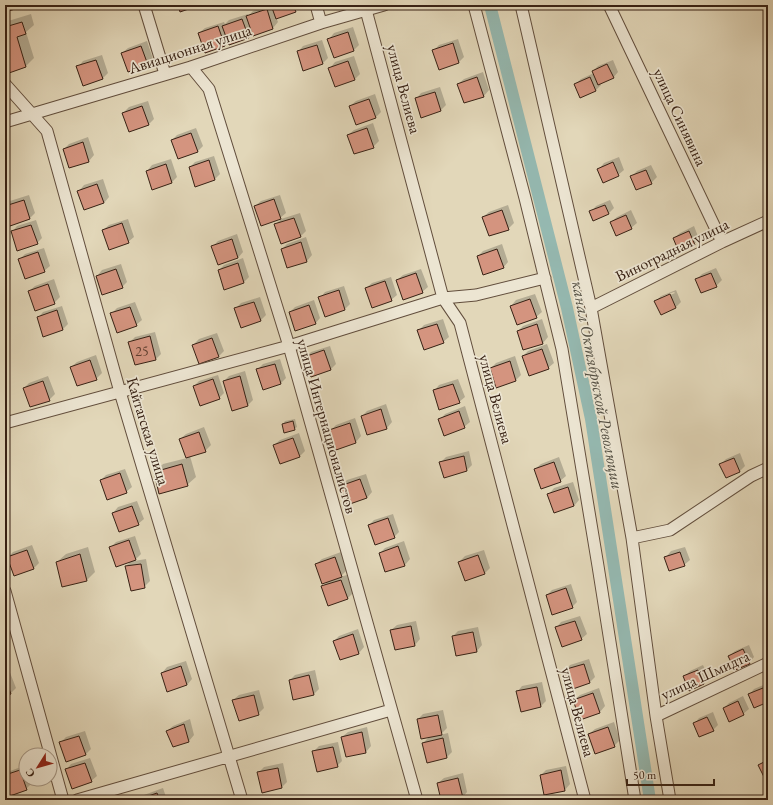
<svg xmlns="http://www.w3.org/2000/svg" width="773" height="805" font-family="'EB Garamond',serif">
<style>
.shadow{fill:#0003;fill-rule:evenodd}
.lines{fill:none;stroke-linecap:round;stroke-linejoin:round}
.canal{stroke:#95b9b1;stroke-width:12}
.building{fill:#d4947f;stroke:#372114}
.street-casing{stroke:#624e3d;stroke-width:13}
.street{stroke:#ece5d2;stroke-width:11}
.labels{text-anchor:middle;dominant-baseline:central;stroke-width:3.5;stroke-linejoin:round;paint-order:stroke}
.number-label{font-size:14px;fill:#5e3e2f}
.street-label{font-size:16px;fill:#372114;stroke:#ece5d2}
.water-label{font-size:17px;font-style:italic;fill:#534f43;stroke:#ece5d2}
</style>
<rect width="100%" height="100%" fill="#e2d7b9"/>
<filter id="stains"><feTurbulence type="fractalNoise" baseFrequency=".005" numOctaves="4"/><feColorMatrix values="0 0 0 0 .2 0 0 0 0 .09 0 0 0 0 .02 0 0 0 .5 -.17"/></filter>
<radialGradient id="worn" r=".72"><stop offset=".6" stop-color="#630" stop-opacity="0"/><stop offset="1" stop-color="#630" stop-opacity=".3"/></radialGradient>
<path class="shadow" d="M270,5H301L295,11L276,17L278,22L273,28L254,34L253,33L248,38L228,41L225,45L199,33L205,28L224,22L225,24L229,20L248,14V16L253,11Z
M31,14L34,25L26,32L34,58L26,66L5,57V22Z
M353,27L359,45L354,50L329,39L334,33Z
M458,39L464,57L459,62L440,68L434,50L439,45Z
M322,40L328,58L323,63L304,70L298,52L303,46Z
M147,41L153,59L148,65L122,53L128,48Z
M102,55L108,73L103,78L78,67L83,61Z
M354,56L360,74L355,79L330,68L335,62Z
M613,60L618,72L613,78L600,83L601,85L595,91L575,84L581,79L594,73L593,71L598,66Z
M483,72L489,90L484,96L458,84L464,79Z
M440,87L446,105L441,110L422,117L416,99L421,93Z
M375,94L381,112L375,118L350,106L356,101Z
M148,101L154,119L148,125L123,113L129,107Z
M373,123L379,141L373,147L348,135L354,130Z
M196,128L203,146L197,152L172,140L177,135Z
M88,137L94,155L89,161L70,167L64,149L69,144Z
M5,139L10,153L5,158Z
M214,156L220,174L215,179L196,185L190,167L195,162Z
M619,157L624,170L618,175L599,169L604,163Z
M171,159L177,177L172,182L147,171L152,165Z
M651,165L657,177L651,183L631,177L637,171Z
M103,179L109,197L104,203L79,191L84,185Z
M29,195L35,213L30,218L11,225L5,206L10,201Z
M280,195L286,213L280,218L255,206L261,201Z
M610,200L614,208L609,213L591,212L596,206Z
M508,205L514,223L508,229L483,217L489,212Z
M631,210L637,223L631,228L611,222L617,217Z
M300,213L306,231L301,236L275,225L281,219Z
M128,219L134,237L128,242L103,230L109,225Z
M36,220L42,238L37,243L12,232L17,226Z
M694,226L699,239L694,244L674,238L680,233Z
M237,234L243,252L238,258L213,246L218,241Z
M306,237L312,255L307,261L288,267L282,249L287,244Z
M502,244L508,262L503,268L478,256L483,251Z
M44,248L50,266L44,271L19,260L25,254Z
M243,258L249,277L244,282L225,289L219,270L224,265Z
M121,264L127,282L122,287L97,276L102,270Z
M716,268L722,280L716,286L696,280L702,274Z
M421,269L428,287L422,292L397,280L403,275Z
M391,277L397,295L391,300L366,288L372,283Z
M54,279L60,297L54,303L29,291L35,286Z
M344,286L350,304L345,309L320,298L325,292Z
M676,290L681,302L676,307L656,301L661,296ZM674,292L675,293L661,299V297Z
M535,294L542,312L536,317L511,306L516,300Z
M260,297L266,315L261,320L235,309L241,303Z
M314,300L320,318L315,324L290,312L295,307Z
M135,302L142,320L136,325L111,314L117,308Z
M62,306L68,324L63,329L44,336L38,318L43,312Z
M443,319L449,337L443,342L418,331L424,325Z
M542,319L548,337L543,343L524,349L518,331L523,326Z
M155,332L161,354L156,359L130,342L135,337Z
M217,333L224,351L218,357L193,345L199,339Z
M547,344L554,363L548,368L523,356L528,351Z
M330,346L336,364L331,369L305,358L311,352Z
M96,355L102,373L96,379L71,367L77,362Z
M515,356L521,375L516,380L497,386L491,368L496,363Z
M280,359L286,378L281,383L263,389L257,370L263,364Z
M245,371L253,400L248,405L224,381L229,376Z
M218,375L224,393L219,398L194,386L199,381Z
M48,376L55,394L49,400L24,388L29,383Z
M458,379L465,397L459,402L434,391L439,385Z
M386,404L392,422L387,428L368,434L362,416L367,411Z
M465,406L470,422L464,427L440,420L445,414Z
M355,418L361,436L356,442L337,448L331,430L336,425Z
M295,419L297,427L294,429L283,424L285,421Z
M204,427L211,445L205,451L190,456L196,477L187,485L155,472L163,464L187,458L180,439L186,434Z
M299,433L305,451L299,457L274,445L280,440Z
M469,451L472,465L467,470L440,463L446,457Z
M740,453L745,466L740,471L726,477L720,465L726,459Z
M559,457L566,476L560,481L535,469L541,464Z
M5,468L10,483L5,488Z
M125,469L132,487L126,492L101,480L106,475Z
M366,474L372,492L367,498L341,486L347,480Z
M573,482L579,500L574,506L549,494L554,488Z
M137,501L144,519L138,524L113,513L118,507Z
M393,514L399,532L394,537L369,525L374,520Z
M135,536L141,554L134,561L146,559L150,581L144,587L126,566L132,560L110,548L116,542Z
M404,541L410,559L405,565L386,571L380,553L385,548Z
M32,545L39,563L33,569L8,557L13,552Z
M88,547L95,572L87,580L63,586L57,562L66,554Z
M685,547L690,560L684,565L666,557L671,551Z
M484,550L490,568L485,573L459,562L465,556Z
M341,552L347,570L340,577L347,575L353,593L348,598L322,587L329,580L316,564L322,559Z
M571,584L577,602L572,607L547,595L552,590Z
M580,616L587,634L581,639L556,628L561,622Z
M416,621L420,639L415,645L395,649L391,630L397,625Z
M478,627L482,645L477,651L453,636L458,631Z
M358,629L364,647L359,653L340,659L334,641L339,636Z
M749,645L754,657L749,663L729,656L735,651Z
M589,659L595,677L590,682L565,671L570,665Z
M186,661L192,679L187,685L162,673L167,667Z
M703,665L709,678L704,683L684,677L690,671Z
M9,670L16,688L10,694L5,695V671Z
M315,670L319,689L313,695L290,680L295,675Z
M542,682L546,701L541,706L517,692L522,686Z
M768,683V701L755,707L749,695L754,689Z
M599,688L605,706L600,712L581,718L574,700L580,695Z
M259,690L264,708L258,714L233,700L239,695Z
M743,696L749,709L743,714L724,708L729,703Z
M443,710L447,728L440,735L448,733L452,752L447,757L427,762L423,743L430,736L418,719L423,714Z
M713,712L718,725L713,730L694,724L699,718Z
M190,719L194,735L189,741L167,731L173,726Z
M614,722L620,740L614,746L589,734L595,729Z
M367,727L371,746L366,752L346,756L342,737L348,732Z
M85,731L91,749L86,754L60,743L66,737Z
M338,742L342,761L337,766L313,752L319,746Z
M90,758L97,776L91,781L66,770L71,764Z
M768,758V776L759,765Z
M283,763L287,782L282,787L263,791L258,773L264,767Z
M26,765V779H30L32,783L26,789L5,788V773Z
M566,766L570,784L565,790L541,775L546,770Z
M463,773L467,792L462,798L451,800H442L438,783L444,778Z
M163,788L167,800H138L144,795Z"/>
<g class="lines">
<path class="canal" d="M490,5L567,308L591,419L650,800"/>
</g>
<path class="building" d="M5,5H21L22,7L5,12Z
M178,5H200L180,12Z
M271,5H293L296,12L276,19Z
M267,9L273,29L253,36L246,16Z
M242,19L249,38L229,45L222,26Z
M22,22L26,34L17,37L26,67L9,73L5,61V27Z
M218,26L225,46L205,53L198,33Z
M348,32L354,51L334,58L327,39Z
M453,43L459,63L439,70L432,50Z
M317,45L323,64L303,71L297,51Z
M141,46L148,65L128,72L121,53Z
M96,60L103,79L83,86L76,66Z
M348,61L355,80L335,87L328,68Z
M607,64L614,78L598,85L592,71Z
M477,77L484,97L464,103L457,84Z
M590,77L596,91L580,98L574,84Z
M435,92L441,111L421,118L415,98Z
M369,99L376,118L356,125L349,106Z
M142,106L149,125L129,132L122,113Z
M367,128L374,148L354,154L347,135Z
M191,133L198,152L178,159L171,140Z
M83,142L89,162L69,168L63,149Z
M209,160L215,180L195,187L189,167Z
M613,162L619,176L603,183L597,169Z
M166,164L172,183L152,190L146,171Z
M646,170L652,184L636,190L630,176Z
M97,184L104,203L84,210L77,191Z
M274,199L281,219L261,226L254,206Z
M24,200L30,219L10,226L5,211V206Z
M605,205L609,214L593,221L589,211Z
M502,210L509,230L489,236L482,217Z
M626,215L632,229L616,236L610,222Z
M294,218L301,237L281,244L274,224Z
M122,223L129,243L109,250L102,230Z
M31,225L38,244L17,251L11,231Z
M689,231L695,245L679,252L673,238Z
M232,239L238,258L218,265L211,246Z
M301,242L307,262L287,268L281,249Z
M497,249L504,268L483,275L477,256Z
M38,252L45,272L25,279L18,259Z
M238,263L244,283L224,290L218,270Z
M116,269L123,288L102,295L96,276Z
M416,273L423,293L403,300L396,280Z
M711,273L717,287L701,293L695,279Z
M385,281L392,301L372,308L365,288Z
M48,284L55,304L35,311L28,291Z
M339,290L345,310L325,317L318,297Z
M670,294L676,308L661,315L654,301Z
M530,299L537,318L517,325L510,306Z
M254,302L261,321L241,328L234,308Z
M309,305L316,324L295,331L289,312Z
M130,307L137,326L117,333L110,313Z
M57,310L63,330L43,337L37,317Z
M437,324L444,343L424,350L417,330Z
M537,324L543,344L523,350L517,331Z
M150,336L156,360L135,365L128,342Z
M212,338L219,357L199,364L192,345Z
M542,349L549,369L529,376L522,356Z
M324,350L331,370L311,377L304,357Z
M90,360L97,380L77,386L70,367Z
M510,361L516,381L496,388L490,368Z
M275,364L281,384L263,390L256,369Z
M240,376L248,406L232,411L223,381Z
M213,379L220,399L200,406L193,386Z
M43,381L50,401L30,407L23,388Z
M453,384L460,403L439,410L433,390Z
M381,409L387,429L367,435L361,416Z
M459,411L465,428L444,436L438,419Z
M293,421L295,430L284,433L282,424Z
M350,423L356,443L336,450L329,430Z
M199,432L206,452L186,458L179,439Z
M293,438L300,457L280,464L273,445Z
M464,456L467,471L444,478L439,462Z
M734,458L740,472L726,478L719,464Z
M554,462L561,482L541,489L534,469Z
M182,464L188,486L159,494L154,472Z
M120,473L127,493L107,500L100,480Z
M360,479L367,498L347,505L340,486Z
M568,487L574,506L554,513L547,494Z
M132,506L139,525L119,532L112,513Z
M388,518L395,538L375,545L368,525Z
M129,540L136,560L116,567L109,547Z
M398,546L405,566L385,572L379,553Z
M27,550L34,569L14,576L7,557Z
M680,552L685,566L669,571L664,557Z
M80,554L87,581L62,587L56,562Z
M478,555L485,574L465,581L458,562Z
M335,557L342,577L322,584L315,564Z
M141,564L145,588L131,591L125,566Z
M341,580L348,599L328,606L321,586Z
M566,588L573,608L552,615L546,595Z
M575,621L582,640L562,647L555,627Z
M411,626L415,646L395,650L390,630Z
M473,632L477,652L456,656L452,636Z
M353,634L359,654L340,660L333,641Z
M743,649L750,664L735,670L728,656Z
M584,664L590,683L570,690L563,670Z
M181,666L187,685L167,692L161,673Z
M698,670L704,684L689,691L683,676Z
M309,675L314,695L293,700L289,680Z
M5,678L11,694L5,696Z
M537,687L541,707L521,712L516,691Z
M763,688L768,702L754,708L748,694Z
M593,693L600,713L580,720L573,700Z
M254,695L259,715L239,721L232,700Z
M738,701L744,715L729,722L723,708Z
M438,715L442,735L421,739L417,719Z
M707,717L714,731L699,737L693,723Z
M184,724L189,742L173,747L166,731Z
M608,727L615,747L595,754L588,734Z
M362,732L366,753L346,757L341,737Z
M79,736L86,755L66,762L59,742Z
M443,738L447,758L427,763L422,743Z
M333,747L338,767L317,772L312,751Z
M768,760V777L765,779L758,765Z
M85,763L92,782L72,789L65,769Z
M278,768L282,788L262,793L257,772Z
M20,770L27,790L7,797L5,791V775Z
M561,770L565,791L544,795L540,775Z
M458,778L463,798L455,800H441L437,783Z
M157,793L160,800H137Z"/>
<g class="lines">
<defs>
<path id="street" d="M144,5L165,74
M316,5L321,23
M474,5L525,198L562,349L598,566L635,800
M521,5L591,308L632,538L656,716L670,800
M609,5L722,242
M366,10L443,298L460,323L585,800
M191,67L209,89L289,346L417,800
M5,84L47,131L120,392L242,800
M5,122L191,67L321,23L384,5
M591,308L722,242L768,221
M5,423L289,346L443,298L476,295L545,278
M632,538L670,530L751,476L768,468
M5,591L63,800
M656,716L768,663
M77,800L391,710"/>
</defs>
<use href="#street" class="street-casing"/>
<use href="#street" class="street"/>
</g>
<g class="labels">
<g class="number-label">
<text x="142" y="351">25</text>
</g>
<g class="street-label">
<text transform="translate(190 49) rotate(-18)">Авиационная улица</text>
<text transform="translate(404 89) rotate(75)">улица Велиева</text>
<text transform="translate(680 117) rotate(65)">улица Синявина</text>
<text transform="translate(672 250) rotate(-26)">Виноградная улица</text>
<text transform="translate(496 399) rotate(75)">улица Велиева</text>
<text transform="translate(327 426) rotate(74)">улица Интернационалистов</text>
<text transform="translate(148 431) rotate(73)">Кайтагская улица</text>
<text transform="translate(705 675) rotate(-25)">улица Шмидта</text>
<text transform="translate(578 712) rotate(75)">улица Велиева</text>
</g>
<g class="water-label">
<text transform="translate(598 385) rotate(79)">канал Октябрьской Революции</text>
</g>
</g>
<rect width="773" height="805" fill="none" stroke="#e2d7b9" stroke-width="20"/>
<rect x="6" y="6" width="761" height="793" fill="none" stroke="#372114" stroke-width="2"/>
<rect x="10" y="10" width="753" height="785" fill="none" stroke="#372114"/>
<g transform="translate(38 767) rotate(233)"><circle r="19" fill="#ece5d2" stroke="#a49786"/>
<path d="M0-3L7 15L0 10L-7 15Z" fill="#8f2418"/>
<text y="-6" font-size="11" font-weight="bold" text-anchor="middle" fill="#372114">С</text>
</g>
<path d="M627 779v6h87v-6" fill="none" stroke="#372114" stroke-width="2"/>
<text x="633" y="779" font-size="12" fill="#372114" stroke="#ece5d2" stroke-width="3" paint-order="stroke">50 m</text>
<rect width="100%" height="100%" filter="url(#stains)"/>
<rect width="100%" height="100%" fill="url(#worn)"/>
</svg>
